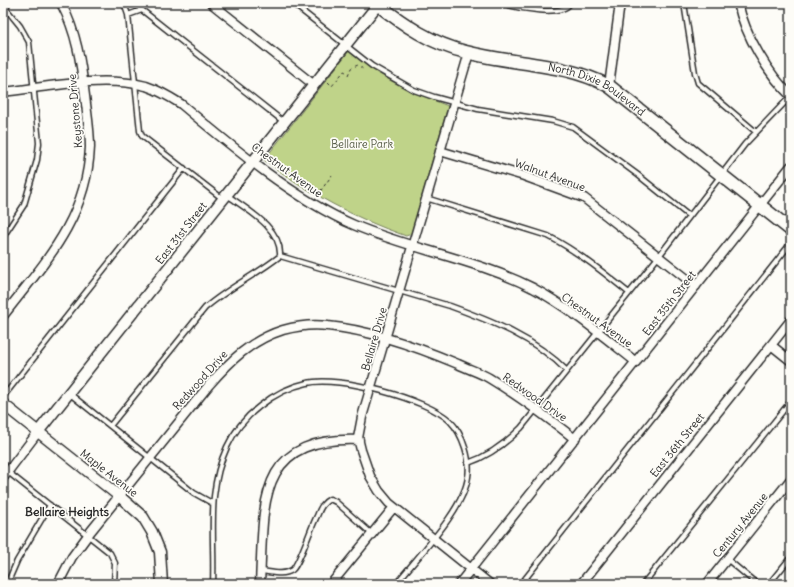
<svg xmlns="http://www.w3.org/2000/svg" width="794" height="587" font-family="Delius,sans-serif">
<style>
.green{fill:#bfd389;stroke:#757f5a}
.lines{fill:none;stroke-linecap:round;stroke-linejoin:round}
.service-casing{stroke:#2b2b2b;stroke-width:7}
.minor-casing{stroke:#2b2b2b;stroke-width:11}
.tertiary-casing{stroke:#2b2b2b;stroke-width:13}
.secondary-casing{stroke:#2b2b2b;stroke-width:15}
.path{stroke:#2b2b2b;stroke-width:1;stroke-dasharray:3 3;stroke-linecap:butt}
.service{stroke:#fdfcf7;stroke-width:4}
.minor{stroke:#fdfcf7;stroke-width:8}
.tertiary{stroke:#fdfcf7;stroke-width:10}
.secondary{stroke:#fdfcf7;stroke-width:12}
.labels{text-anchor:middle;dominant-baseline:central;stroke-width:3.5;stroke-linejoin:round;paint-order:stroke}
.street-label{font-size:11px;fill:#2b2b2b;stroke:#fdfcf7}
.park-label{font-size:11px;fill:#575d47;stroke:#fdfcf7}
.neighbourhood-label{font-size:12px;font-weight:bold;fill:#2b2b2b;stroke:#fdfcf7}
</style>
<rect width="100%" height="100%" fill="#fdfcf7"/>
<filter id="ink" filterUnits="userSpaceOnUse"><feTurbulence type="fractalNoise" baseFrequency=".025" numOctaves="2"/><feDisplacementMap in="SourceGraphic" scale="8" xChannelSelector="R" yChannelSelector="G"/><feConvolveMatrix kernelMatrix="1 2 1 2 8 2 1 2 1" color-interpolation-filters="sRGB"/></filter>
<g filter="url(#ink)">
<path class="green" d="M349,51C382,80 408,90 448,106L411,234L406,236C354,218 308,193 264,160Z"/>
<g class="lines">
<defs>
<path id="service" d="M124,3L128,15L140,131L142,136L223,199
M133,3L284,122
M292,3L372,66L414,90L434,97L478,109L553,121L573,127L638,175L689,216
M500,3C514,7 562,18 570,3
M684,3L695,73L698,83L756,132
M3,5L20,26L29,42L39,143L37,160L24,205L3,237
M128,15L142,10
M426,198L548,236C577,251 603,272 629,293
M280,256L450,306C491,321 535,338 567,371
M70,394L194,493L212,503
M3,397L184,168
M110,426L205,308C228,288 256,275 280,256C282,228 246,209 227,195
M468,463C489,456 506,443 521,428L659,256L745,144L791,96
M8,472L110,553L115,563L114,584
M727,559L757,584
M261,571C271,572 283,576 292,570C299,565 311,527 317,516C320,509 322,503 330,499L336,502L372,534
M7,584L17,561L50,505
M213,584C215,535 206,493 227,447C241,416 274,390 307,383C338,375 427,399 450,421C463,434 471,460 468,477C464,510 417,557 396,584
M521,584L791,243
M643,584L791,401
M769,584L791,557"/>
<path id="minor" d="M211,3L314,85
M738,3C745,35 768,74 791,96
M469,53L362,417L358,438L361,450L370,476L379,491L389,503L490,584
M609,86L620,3
M3,92C47,87 102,75 146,86C158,90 170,97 181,104C231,146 294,199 354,225C412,250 476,259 533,288C570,308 603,336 636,362
M440,151L524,176L584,198L696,286
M3,316C44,263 87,219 90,147C90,130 87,113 85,96C81,63 77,33 61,3
M771,345L791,361
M3,478L38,432
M58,584L72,557L91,531L209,385C230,361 251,340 283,330C297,326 313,324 328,326C369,330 420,348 458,364C468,369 479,372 489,378C519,396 547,417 575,439
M260,584C264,505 255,436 359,440
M331,584L394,507
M459,584L791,166
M581,584L791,320
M707,584L791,479"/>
<path id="tertiary" d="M3,404L119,496L143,517L152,532L160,552L162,584
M38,432L379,3"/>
<g id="secondary">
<path id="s1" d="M376,3C404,25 432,44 466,52C515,65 563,62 609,86L791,230"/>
</g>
</defs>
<use href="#service" class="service-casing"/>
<use href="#minor" class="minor-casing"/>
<use href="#tertiary" class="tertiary-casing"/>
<use href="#secondary" class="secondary-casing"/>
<path class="path" d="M348,75L351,68L358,65L364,70
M328,82L332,86L344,71L348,73
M317,196L332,175"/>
<use href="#service" class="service"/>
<use href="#minor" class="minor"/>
<use href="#tertiary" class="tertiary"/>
<use href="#secondary" class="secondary"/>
</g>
</g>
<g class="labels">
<g class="street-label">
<text stroke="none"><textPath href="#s1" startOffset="241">North Dixie Boulevard</textPath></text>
<text transform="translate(75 111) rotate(-95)">Keystone Drive</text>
<text transform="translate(287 170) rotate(36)">Chestnut Avenue</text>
<text transform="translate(550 175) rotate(20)">Walnut Avenue</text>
<text transform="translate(181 233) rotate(-52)">East 31st Street</text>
<text transform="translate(669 303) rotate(-52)">East 35th Street</text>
<text transform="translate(597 320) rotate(36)">Chestnut Avenue</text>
<text transform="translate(374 339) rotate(-74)">Bellaire Drive</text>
<text transform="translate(200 380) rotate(-48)">Redwood Drive</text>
<text transform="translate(535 397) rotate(35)">Redwood Drive</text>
<text transform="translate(677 445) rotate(-51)">East 36th Street</text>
<text transform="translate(109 473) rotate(38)">Maple Avenue</text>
<text transform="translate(740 525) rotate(-51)">Century Avenue</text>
</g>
<g class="park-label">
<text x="362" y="144">Bellaire Park</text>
</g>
<g class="neighbourhood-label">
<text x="67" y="511">Bellaire Heights</text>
</g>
</g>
<rect width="794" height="587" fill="none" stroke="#fdfcf7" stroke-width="16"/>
<rect x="8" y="8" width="778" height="571" fill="none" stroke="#2b2b2b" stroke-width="1.5" filter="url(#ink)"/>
</svg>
